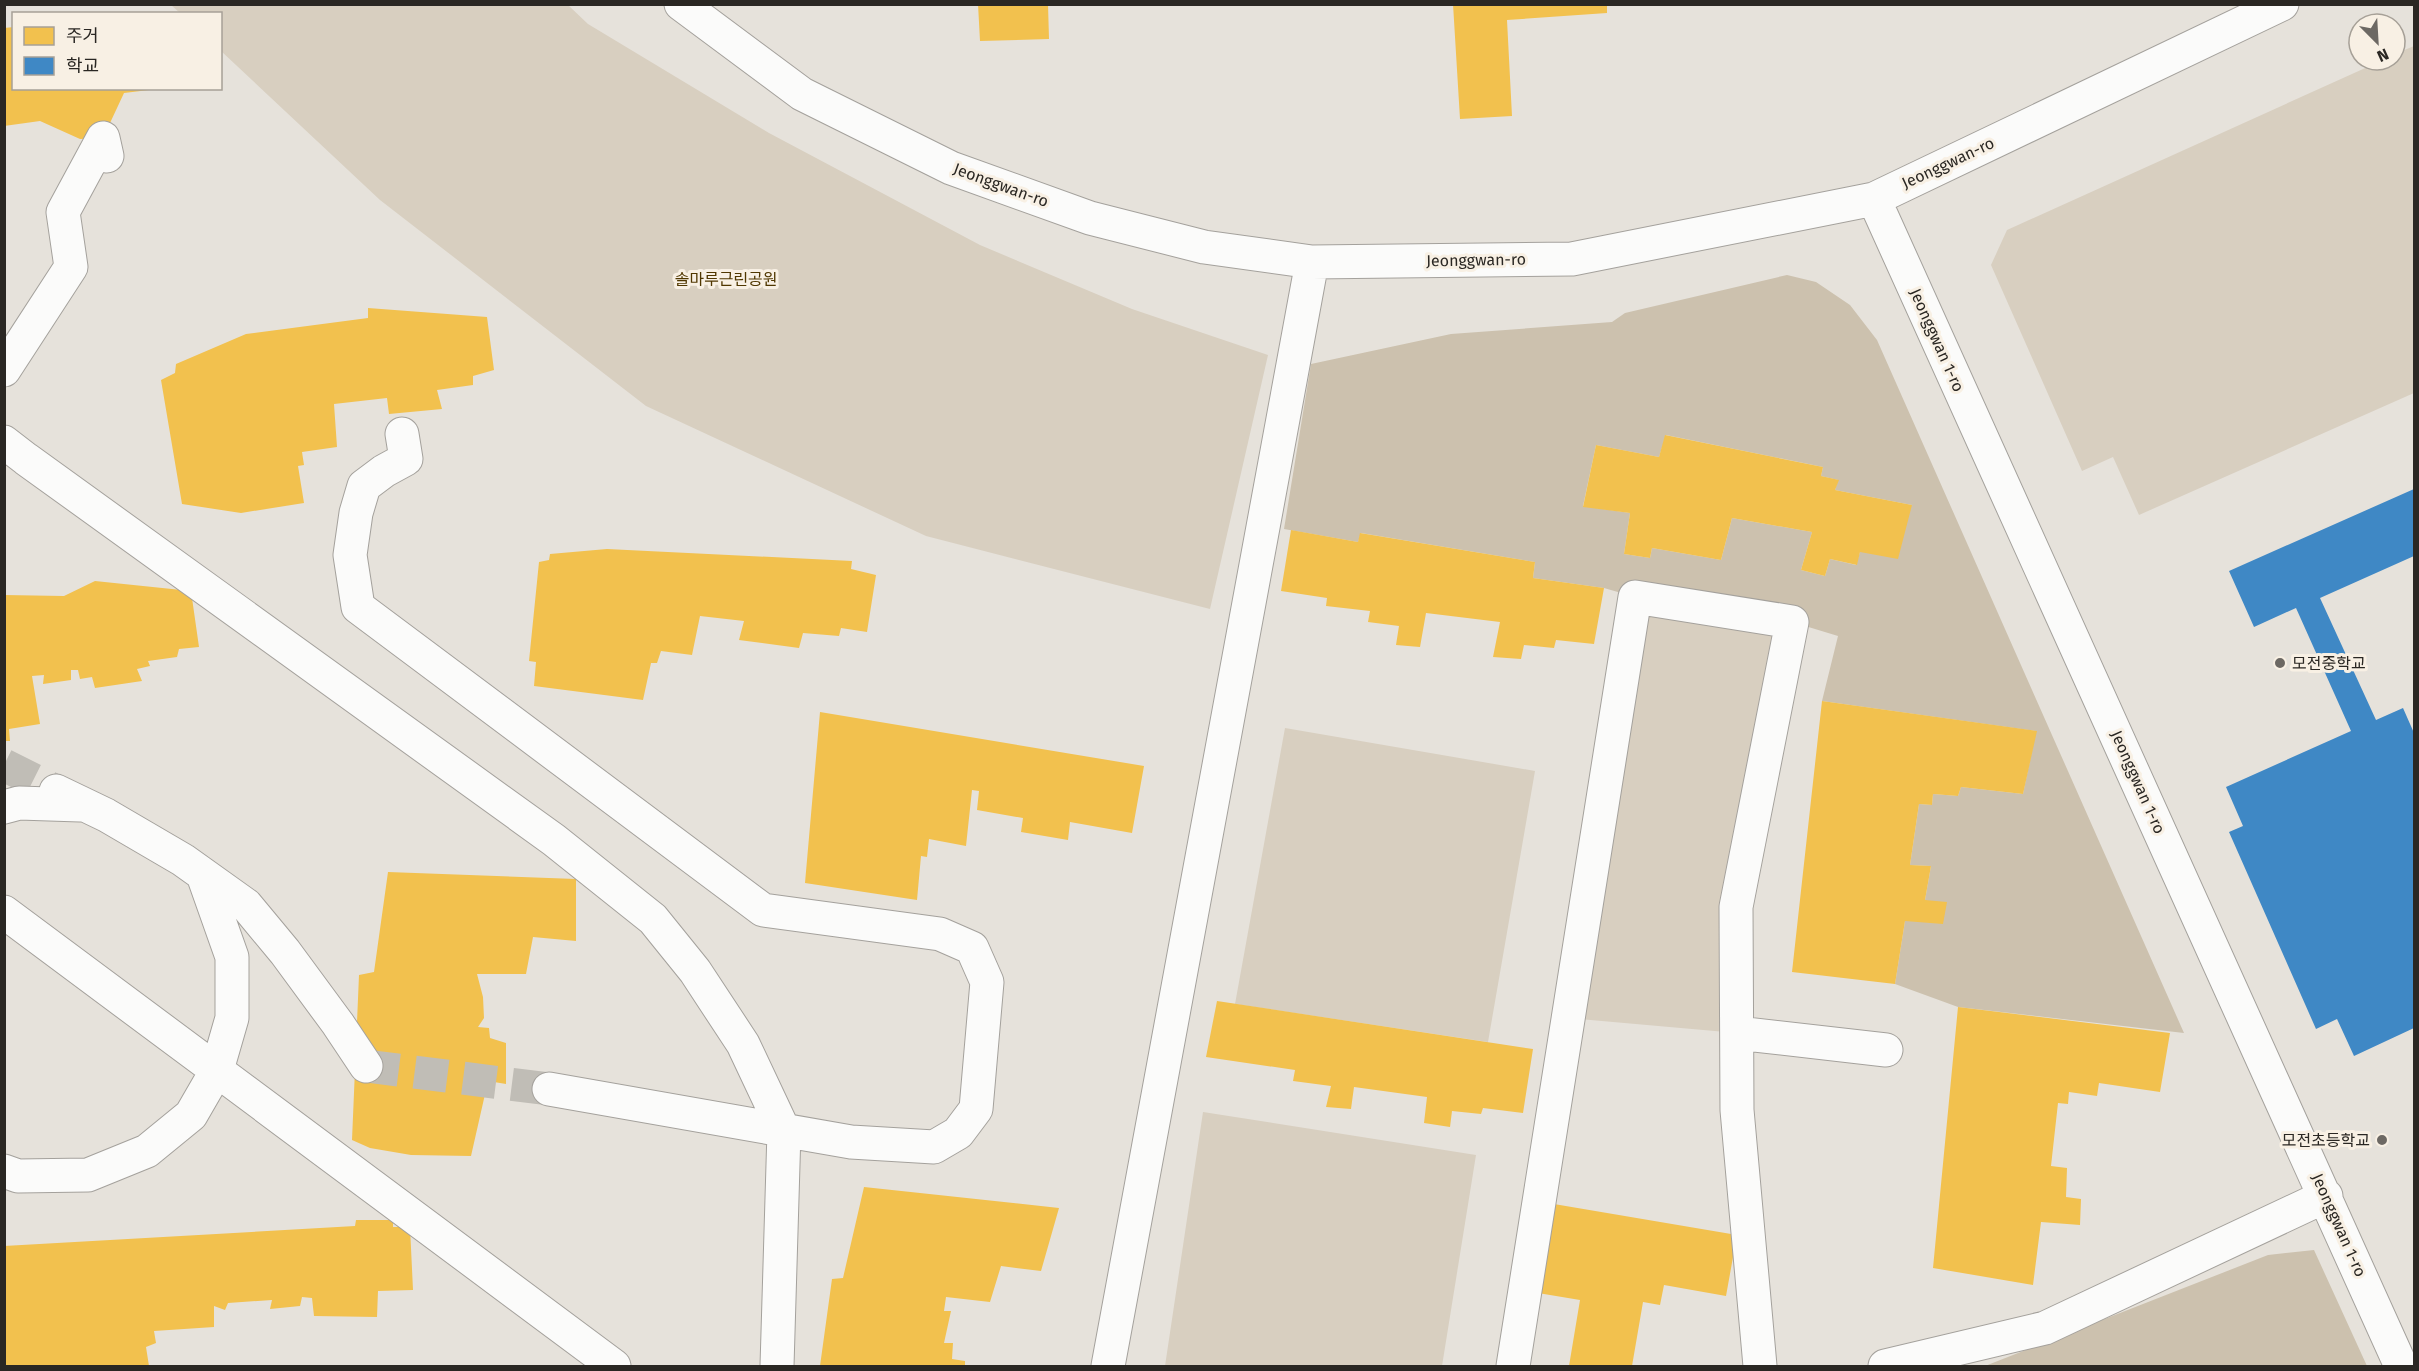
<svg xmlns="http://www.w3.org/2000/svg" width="2419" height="1371" font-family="'Fira Sans','Noto Sans KR',sans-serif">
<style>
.green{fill:#d8cfc0}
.forest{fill:#ccc1ae;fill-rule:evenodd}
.homes{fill:#f2c14e}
.schools{fill:#3f88c5}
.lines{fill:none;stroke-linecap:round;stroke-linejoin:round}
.minor-tunnel{stroke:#c0bdb6;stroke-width:33;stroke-dasharray:33 16;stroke-linecap:butt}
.minor-casing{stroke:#a4a19c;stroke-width:35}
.minor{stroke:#fbfbfa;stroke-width:33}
.poi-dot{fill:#6c6863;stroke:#f8f0e4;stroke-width:2}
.labels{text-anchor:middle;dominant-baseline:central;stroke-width:6;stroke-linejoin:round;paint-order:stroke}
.street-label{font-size:16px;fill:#2a2723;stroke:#f8f0e4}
.park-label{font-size:16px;fill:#503700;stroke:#f8f0e4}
.poi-label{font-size:16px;fill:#2a2723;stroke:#f8f0e4;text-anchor:start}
</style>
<rect width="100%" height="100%" fill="#e6e2db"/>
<path class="green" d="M171,5H568L588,24L769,133L980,245L1132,309L1268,355L1210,609L926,536L646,406L380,200L221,51L220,14L180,13Z
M2414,46V393L2139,515L2113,457L2082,471L1991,265L2007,230L2383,60H2395V54Z
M1635,597L1792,622L1736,907L1737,1033L1568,1018Z
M1285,728L1535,771L1488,1042L1235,1004Z
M1203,1112L1476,1155L1442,1366H1165Z"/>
<path class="forest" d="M1787,275L1816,282L1850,305L1877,340L2184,1033L1958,1007L1895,984L1905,921L1925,900L1931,866L1910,865L1919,804L1932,805L1933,794L1958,796L1961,787L2023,794L2036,731L1822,701L1838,636L1792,622L1635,597L1604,588L1533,578L1535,562L1361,533L1358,542L1284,529L1311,364L1451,334L1612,322L1625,313ZM1666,435L1823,467L1821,476L1838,480L1835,490L1912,505L1860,552L1856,565L1830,559L1825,576L1801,570L1812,532L1732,518L1721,560L1652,548L1650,558L1624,554L1630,513L1583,506L1596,445L1659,457Z
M2314,1250L2367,1366H1985L2268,1255Z"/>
<path class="homes" d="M978,4H1048L1049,39L980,41Z
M1453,4H1607V13L1507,20L1512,116L1460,119Z
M14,27V88L149,90L124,93L103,138L80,139L40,121L4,126V28Z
M368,308L487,317L494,370L473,376V385L437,390L442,409L389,414L387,398L334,404L337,447L302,452L304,465L298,466L304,503L241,513L182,504L161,380L175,373L176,364L246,334L368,318Z
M1665,435L1823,467L1821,476L1839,480L1835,490L1912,505L1898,559L1860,552L1857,565L1830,559L1825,576L1801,570L1812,532L1732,518L1721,560L1652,548L1650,558L1624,554L1630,513L1583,507L1596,445L1659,457Z
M1291,530L1358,542L1360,533L1535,562L1533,578L1604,588L1594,644L1556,640L1554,648L1524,645L1521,659L1493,657L1500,622L1426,613L1420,647L1396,645L1399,626L1368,622L1370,611L1326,606L1327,598L1281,591Z
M607,549L852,561L851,569L876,575L867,632L841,628L839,636L803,633L799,648L739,640L744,621L700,616L692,655L661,651L657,663H651L643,700L534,686L536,662L529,661L539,562L549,560L550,554Z
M95,581L191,591L199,647L179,649L177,657L148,661L150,666L137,669L142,681L95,688L92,677L80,679L78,670H71V680L43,684L44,675L32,676L40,724L9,729L10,741H4V595L64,596Z
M1822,701L2037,731L2023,794L1961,787L1958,796L1933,794L1932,805L1919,804L1910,865L1931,866L1925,900L1947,902L1943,924L1905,921L1895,984L1792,972Z
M820,712L1144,766L1132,833L1070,822L1068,840L1021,832L1023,818L977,810L979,791L972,790L966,846L929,839L927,857L921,856L917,900L805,883Z
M388,872L576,879V941L533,937L526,974H477L483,997L484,1018L478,1027L489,1028L490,1038L506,1043V1084L488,1081L471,1156L411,1155L370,1148L352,1140L359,975L374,972Z
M1217,1001L1533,1049L1523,1113L1483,1108L1481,1114L1452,1111L1450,1127L1424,1123L1427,1097L1354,1087L1351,1109L1326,1107L1331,1086L1293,1081L1295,1070L1206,1057Z
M1958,1007L2170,1033L2160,1092L2099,1083L2097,1096L2069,1092L2068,1104L2058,1103L2051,1166L2067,1168L2066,1197L2081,1199L2080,1225L2041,1222L2033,1285L1933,1268Z
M864,1187L1059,1208L1041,1271L1001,1266L990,1302L946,1297L944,1311H951L944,1343H953L952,1359L965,1361V1366H820L832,1279L843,1278Z
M1548,1203L1737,1235L1726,1296L1664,1285L1660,1305L1643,1302L1632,1366H1569L1580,1300L1532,1292Z
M356,1220H393V1227H410L413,1290L378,1291L377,1317L314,1316L312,1298L302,1297L300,1306L270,1309L272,1300L228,1303L225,1310L214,1306V1327L154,1331L156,1343L146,1347L149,1366H4V1246L355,1226Z"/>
<path class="schools" d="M2414,489V556L2320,598L2376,720L2403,708L2414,733V1028L2354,1056L2337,1019L2316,1029L2229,832L2243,826L2226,787L2351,731L2296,608L2254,627L2229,571Z"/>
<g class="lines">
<path class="minor-tunnel" d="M4,765L56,791
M366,1066L549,1089"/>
<defs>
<path id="minor" d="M681,4L802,94L951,168L1090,218L1204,247L1312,262L1572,259L1874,199L2282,4
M1874,199L2401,1366
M4,370L71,267L63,212L103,138L107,156
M402,434L406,459L384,471L364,486L356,513L350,555L358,607L763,910L940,934L972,948L987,982L976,1109L958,1133L934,1147L851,1142L549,1089
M4,442L26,459L554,840L653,919L695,971L743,1044L784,1131L777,1366
M56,791L106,815L183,860L246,905L285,952L338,1024L366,1066
M4,807L19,803L80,805
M4,912L614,1366
M1737,1033L1886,1050
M4,1171L18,1176L88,1175L147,1151L191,1115L217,1070L232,1018V957L203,875
M1108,1366L1312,262
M1513,1366L1635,597L1792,622L1736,907L1737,1110L1760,1366
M1885,1366L2045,1328L2326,1196"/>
</defs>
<use href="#minor" class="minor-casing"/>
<use href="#minor" class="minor"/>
</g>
<g class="poi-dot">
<circle cx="2280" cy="663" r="6"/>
<circle cx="2382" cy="1140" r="6"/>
</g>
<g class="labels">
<g class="street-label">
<text transform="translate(1948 163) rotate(-25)">Jeonggwan-ro</text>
<text transform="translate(1001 185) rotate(20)">Jeonggwan-ro</text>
<text transform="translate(1476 260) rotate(-1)">Jeonggwan-ro</text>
<text transform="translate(1937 340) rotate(66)">Jeonggwan 1-ro</text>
<text transform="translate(2138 782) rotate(66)">Jeonggwan 1-ro</text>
<text transform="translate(2339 1225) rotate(66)">Jeonggwan 1-ro</text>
</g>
<g class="park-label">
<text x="726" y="279">솔마루근린공원</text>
</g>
<g class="poi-label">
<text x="2292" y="663">모전중학교</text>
<text x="2370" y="1140" text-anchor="end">모전초등학교</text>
</g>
</g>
<rect width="2419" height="1371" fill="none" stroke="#2a2723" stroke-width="12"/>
<rect x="12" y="12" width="210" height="78" fill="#f8f0e4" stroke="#a6a097" stroke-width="1.5"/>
<rect x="24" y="27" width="30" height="18" fill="#f2c14e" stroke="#a6a097" stroke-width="1.5"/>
<text x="66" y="42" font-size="18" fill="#2a2723">주거</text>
<rect x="24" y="57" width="30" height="18" fill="#3f88c5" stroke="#a6a097" stroke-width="1.5"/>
<text x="66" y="72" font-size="18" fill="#2a2723">학교</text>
<g transform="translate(2377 42) rotate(156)"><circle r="28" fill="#f8f0e4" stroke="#a6a097" stroke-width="1.5"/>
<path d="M0-4.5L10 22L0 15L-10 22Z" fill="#6c6863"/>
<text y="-9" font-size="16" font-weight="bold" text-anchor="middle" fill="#2a2723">N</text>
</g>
</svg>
